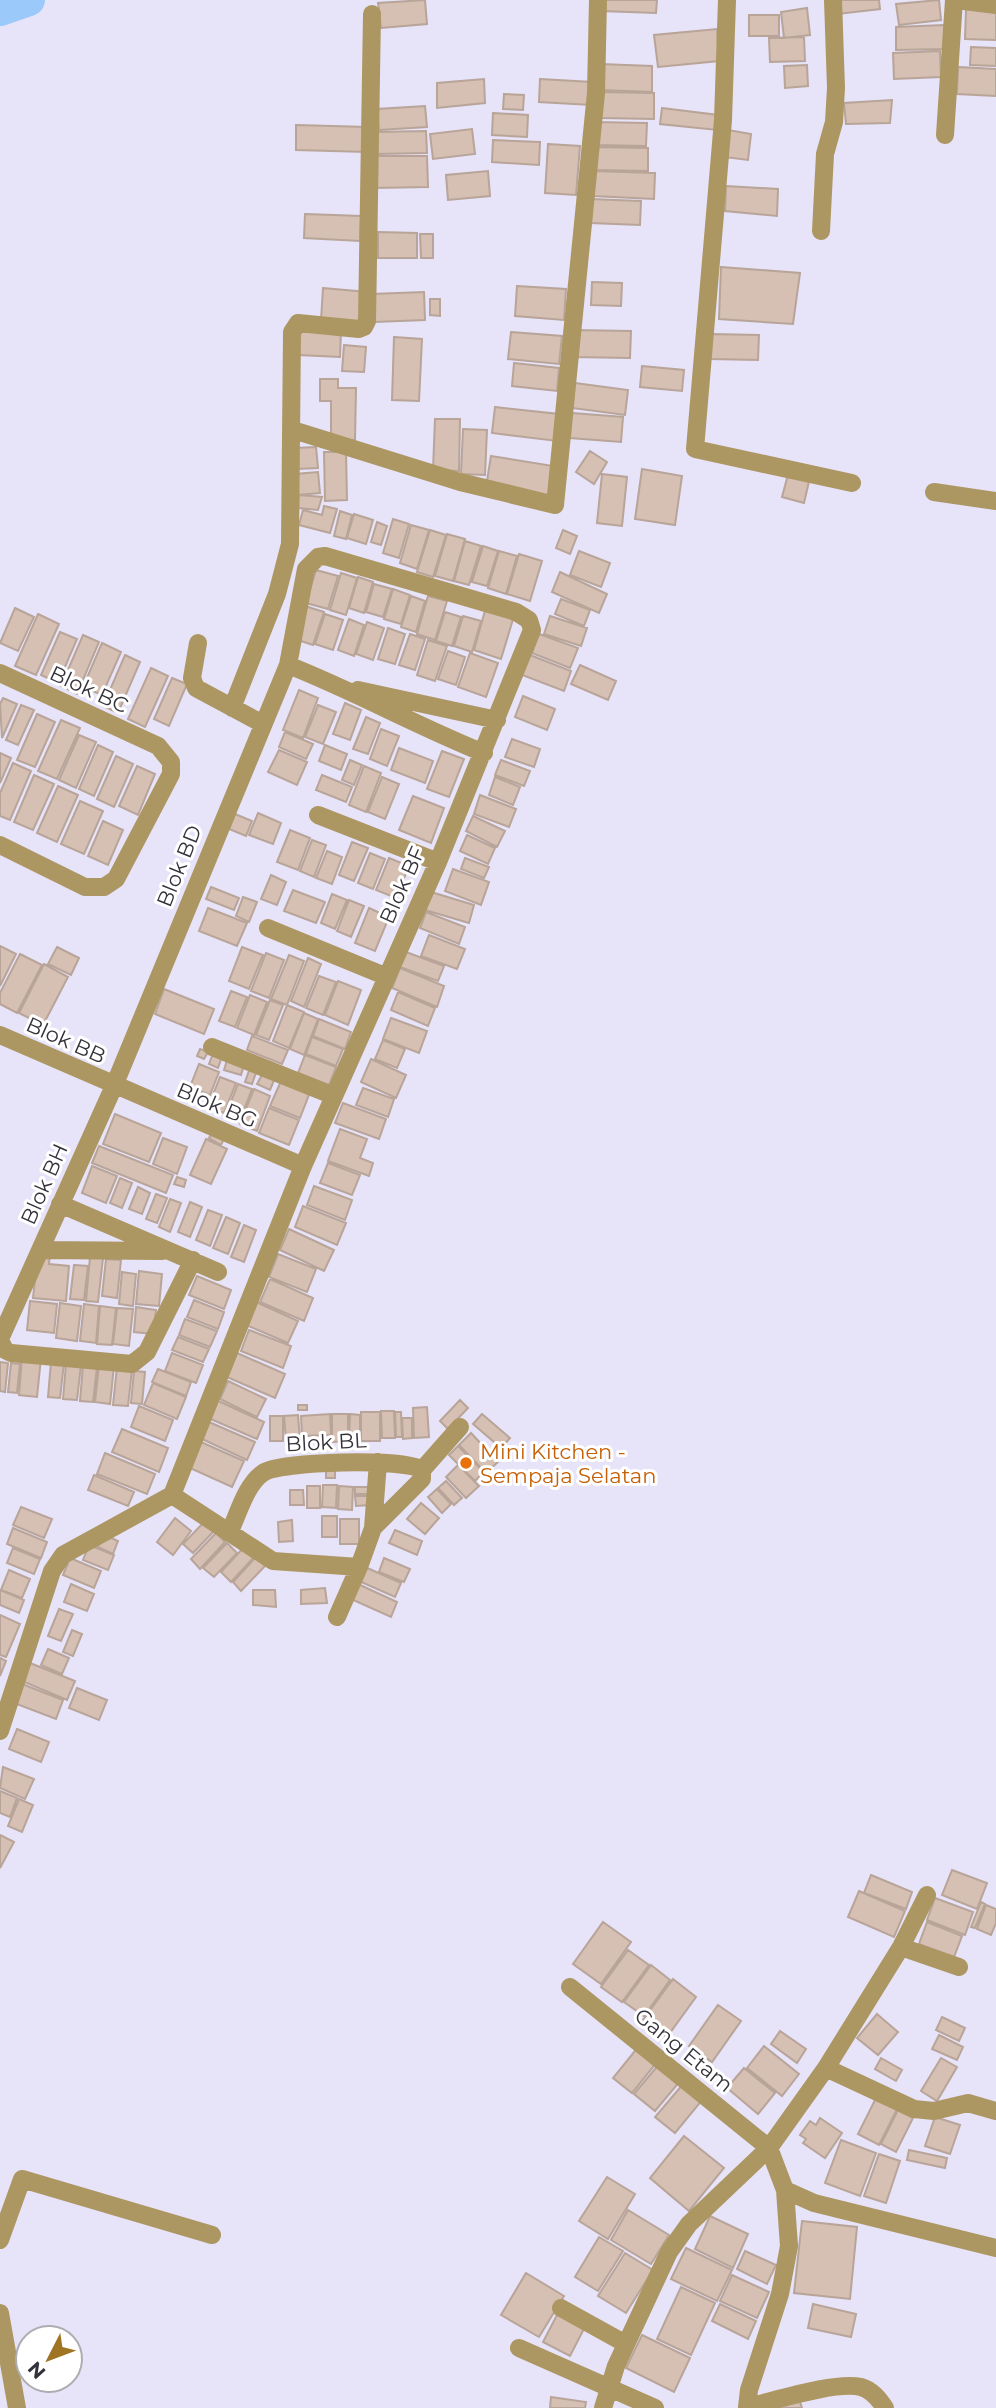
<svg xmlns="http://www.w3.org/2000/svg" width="996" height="2408" font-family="Montserrat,sans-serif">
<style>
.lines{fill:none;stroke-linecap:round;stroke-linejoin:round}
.river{stroke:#9bc9fa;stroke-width:32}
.building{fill:#d5c0b3;stroke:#b8a498;stroke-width:2}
.minor{stroke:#ac9662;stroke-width:18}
.food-dot{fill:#e8710a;stroke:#fff;stroke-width:2.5}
.labels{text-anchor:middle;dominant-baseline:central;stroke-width:6;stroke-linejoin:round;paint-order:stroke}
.street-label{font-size:21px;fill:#34323a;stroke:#fff}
.food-label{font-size:21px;fill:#c56008;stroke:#fff;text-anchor:start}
</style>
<rect width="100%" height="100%" fill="#e7e3f9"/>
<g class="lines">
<path class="river" d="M0,10L29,0"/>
</g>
<path class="building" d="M425,0L427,24L381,28L378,3Z
M601,0H657L656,13L601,11Z
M836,0H879L880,9L838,14Z
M939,0L941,20L899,25L896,4Z
M807,8L810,35L784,38L781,12Z
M966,9H996V40L965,39Z
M749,15H779V36H749Z
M944,25L945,49L896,50V27Z
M717,29L719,61L658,67L654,35Z
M804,37L805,61L770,62L769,38Z
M971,47L996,48V66L970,65Z
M940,51L941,77L894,79L893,53Z
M600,64L652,66V92L600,90Z
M807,65L808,86L785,88L784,66Z
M958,67L996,69V96L957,94Z
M484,79L485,103L437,108V83Z
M540,79L592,82L591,105L539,102Z
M600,92L654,93V119L600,118Z
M504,94L524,95L523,110L503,109Z
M892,100L890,123L846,124L844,103Z
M425,106L427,127L379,130L377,109Z
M662,108L718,115L717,130L660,124Z
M493,113L528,115L527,137L492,135Z
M594,122L647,123L646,146L594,145Z
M296,125L367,127V152L296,150Z
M472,129L475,154L433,159L430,134Z
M728,130L751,134L748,160L724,157Z
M426,131L427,153L376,154L375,132Z
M493,140L540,142L539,165L492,162Z
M548,144L580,146L576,195L545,193Z
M595,147L648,148V171L595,170Z
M373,156H427L428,187L374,188Z
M488,171L490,196L448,200L446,175Z
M594,171L655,173L654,199L593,196Z
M726,186L778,189L777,216L725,211Z
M590,199L641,201L640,225L590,223Z
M305,214L361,216L360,241L304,238Z
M378,232L417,233V258H378Z
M420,234H433V258H421Z
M721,267L800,273L793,324L719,319Z
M592,282L622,283L621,306L591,305Z
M517,286L566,289L564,320L515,316Z
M323,288L367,292L364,323L321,320Z
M424,292L425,320L374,322L372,294Z
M430,299H440V316L430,315Z
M299,328L341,330L340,357L298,355Z
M572,330L631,331L630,358L572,357Z
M511,332L562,336L559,364L508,359Z
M710,334L759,335L758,360L710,359Z
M394,337L422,339L419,401L392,400Z
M344,345L366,347L364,372L342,371Z
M514,363L559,368L557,391L512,386Z
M642,366L684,370L682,391L640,387Z
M320,379H338V388H356L355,440H331V401H320Z
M575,383L628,390L625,415L572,408Z
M495,407L559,414L557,441L492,433Z
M572,413L623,417L621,442L570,438Z
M435,419H460L459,471L433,470Z
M463,429L487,430L485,475L461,474Z
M316,447L318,468L296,469L295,448Z
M590,451L607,462L594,484L576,472Z
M324,452H346L347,500L325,501Z
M491,456L553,466L548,497L486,487Z
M790,467L811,473L804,503L782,497Z
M642,469L682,476L675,525L635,519Z
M318,472L320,493L297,495L295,474Z
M602,474L627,477L622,526L597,523Z
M299,495L322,497L318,510L298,508Z
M324,506L337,509L330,533L299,525L303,510L322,515Z
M340,511L352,515L346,539L334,536Z
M354,514L373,520L366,544L347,538Z
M393,519L409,524L399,558L383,553Z
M377,522L387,526L381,545L371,542Z
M411,525L429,530L417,569L400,563Z
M430,530L446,535L433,577L417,572Z
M563,530L577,536L570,554L556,548Z
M447,534L465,539L453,581L435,576Z
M465,541L481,546L469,585L454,581Z
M483,546L498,551L487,586L472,582Z
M499,551L517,556L506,594L488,588Z
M579,551L610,563L601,587L570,575Z
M519,554L542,561L530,601L507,594Z
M316,570L338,576L328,609L306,603Z
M560,572L607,594L599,613L552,592Z
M341,573L357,578L346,615L330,610Z
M358,577L373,582L364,613L349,608Z
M374,584L392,589L383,617L366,612Z
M393,589L410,595L401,624L384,619Z
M411,596L425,601L416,632L401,627Z
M428,596L447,601L435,640L417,634Z
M561,599L590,610L584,626L555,614Z
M305,606L324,612L313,645L295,639Z
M486,607L514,616L501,659L474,650Z
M15,608L34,617L18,651L0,643Z
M445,612L461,617L452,646L436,641Z
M38,614L59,624L36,675L15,666Z
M325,614L343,620L333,650L315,644Z
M463,616L481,621L472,652L454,646Z
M550,616L587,628L581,646L544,634Z
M349,619L364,625L354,656L338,650Z
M367,622L384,628L373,660L356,654Z
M388,628L405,634L395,664L378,659Z
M60,632L77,639L58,683L41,675Z
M410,634L425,639L415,670L399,665Z
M539,634L578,648L570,668L532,653Z
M83,635L99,642L77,694L61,686Z
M428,640L447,646L435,681L417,675Z
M102,643L121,652L102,695L83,687Z
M448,651L465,657L456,685L438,679Z
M470,653L498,663L486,697L458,687Z
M525,653L571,671L564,691L517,673Z
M125,655L140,662L118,713L103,706Z
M580,665L616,681L608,700L571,684Z
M151,668L168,676L145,727L128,719Z
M172,678L187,684L169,726L154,719Z
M299,690L318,698L303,738L283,730Z
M523,696L555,709L547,730L515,717Z
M3,698L17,704L2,738L0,704Z
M345,703L361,710L350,740L333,734Z
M21,705L34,710L18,745L6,740Z
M318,705L336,712L323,744L305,737Z
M37,714L55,722L35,767L17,760Z
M366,717L380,723L368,754L353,749Z
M61,720L80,728L57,779L38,771Z
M381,729L399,736L387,766L370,759Z
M285,732L313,744L306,759L279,747Z
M79,735L96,742L76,788L59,780Z
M512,739L540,749L534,767L505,757Z
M98,745L113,752L94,796L79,789Z
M325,745L347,754L341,770L319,761Z
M399,748L433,761L425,783L391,770Z
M279,750L307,762L297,785L268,772Z
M442,751L464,759L449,797L427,789Z
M0,753L11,758L0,783Z
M116,756L133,764L114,807L97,799Z
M350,760L362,765L354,785L342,780Z
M501,760L530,771L524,786L495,775Z
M13,763L31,771L10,820L0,816V793Z
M137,766L155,774L138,815L119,806Z
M364,766L381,773L366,812L349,805Z
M34,775L54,784L33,830L14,822Z
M322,775L352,787L346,802L316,790Z
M382,777L399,784L385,819L368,812Z
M495,777L520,787L513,805L489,795Z
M58,786L78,795L57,842L37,833Z
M480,795L516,809L509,827L474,814Z
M413,796L444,808L431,843L399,830Z
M80,801L103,811L84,854L61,844Z
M258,813L281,823L273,844L249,835Z
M235,814L252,821L246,836L229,829Z
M473,816L505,831L497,847L466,831Z
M103,821L123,830L108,865L88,856Z
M290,830L310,838L298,870L277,862Z
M467,835L495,848L488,864L460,851Z
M312,840L326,845L314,877L300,871Z
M352,842L368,848L354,881L339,875Z
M327,851L342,857L332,884L316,878Z
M370,853L385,859L373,889L358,883Z
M389,858L409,866L396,898L376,890Z
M465,858L489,867L484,878L461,869Z
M453,869L489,882L481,905L445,891Z
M271,875L286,882L277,905L261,899Z
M211,887L239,898L234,910L206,899Z
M293,890L325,902L316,923L284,911Z
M431,892L474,905L469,923L425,910Z
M332,894L347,900L335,929L321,923Z
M243,897L257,902L249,922L236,916Z
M349,900L364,906L351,937L337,931Z
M208,908L247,923L237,946L199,931Z
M369,908L389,917L375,951L355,943Z
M426,912L465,927L459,944L420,928Z
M429,935L465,949L457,969L421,956Z
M0,946L16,954L0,986Z
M57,947L79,958L71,975L48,964Z
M242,947L263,955L249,989L229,981Z
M406,952L444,966L438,981L400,967Z
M266,953L284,960L269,998L251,991Z
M20,954L42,965L17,1013L0,1004V993Z
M289,955L304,961L287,1005L271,999Z
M308,958L321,964L304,1007L291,1001Z
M44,964L68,977L43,1025L19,1013Z
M400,968L444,986L437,1007L392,988Z
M319,976L336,982L323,1015L306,1008Z
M338,981L361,990L348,1025L325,1015Z
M164,989L214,1009L204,1034L155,1014Z
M231,991L247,997L235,1027L219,1021Z
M398,992L435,1008L428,1026L391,1010Z
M250,995L267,1002L254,1035L237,1028Z
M270,1000L283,1005L269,1040L256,1035Z
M287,1005L304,1012L289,1048L273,1041Z
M304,1013L318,1019L304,1055L290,1049Z
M391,1018L427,1031L419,1053L383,1039Z
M319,1019L351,1032L345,1049L313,1036Z
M252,1036L288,1050L282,1064L247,1050Z
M312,1037L343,1049L336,1066L306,1054Z
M383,1040L405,1049L397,1068L375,1059Z
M200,1049L208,1052L204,1059L197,1056Z
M214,1051L223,1054L218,1068L209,1064Z
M305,1055L336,1067L329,1085L298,1073Z
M228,1057L245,1062L241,1075L224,1070Z
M371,1059L406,1075L396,1098L361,1082Z
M199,1064L219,1072L210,1095L190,1087Z
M250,1068L257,1070L252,1084L245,1082Z
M263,1073L275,1078L270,1090L257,1084Z
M220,1077L236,1083L224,1113L208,1107Z
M281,1081L310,1092L300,1118L270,1106Z
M238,1084L252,1089L239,1122L225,1117Z
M363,1088L394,1099L388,1117L356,1105Z
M254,1089L270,1096L257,1131L240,1124Z
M343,1103L386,1119L379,1139L335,1123Z
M269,1108L299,1120L289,1145L259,1133Z
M115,1114L161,1133L149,1162L103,1144Z
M340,1129L367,1139L360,1158L373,1163L369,1176L328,1161Z
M213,1131L225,1137L221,1145L209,1138Z
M163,1138L187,1147L177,1174L153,1164Z
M206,1139L227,1149L211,1184L190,1175Z
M99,1146L173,1175L166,1193L92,1163Z
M328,1163L360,1175L352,1195L320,1183Z
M92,1166L117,1176L106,1203L82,1193Z
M177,1177L186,1180L184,1187L174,1184Z
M120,1178L132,1183L122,1208L110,1203Z
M314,1186L352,1200L345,1220L307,1205Z
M138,1187L150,1193L142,1214L129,1209Z
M156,1194L167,1198L157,1223L146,1219Z
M170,1199L181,1203L170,1232L159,1227Z
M190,1202L202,1207L190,1237L178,1232Z
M303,1206L346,1223L337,1245L295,1227Z
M208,1210L222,1215L210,1246L196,1240Z
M226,1217L240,1223L228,1254L213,1248Z
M244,1225L256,1230L244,1262L231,1257Z
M289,1229L334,1250L324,1271L280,1250Z
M50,1253L49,1264L69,1266L66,1301L33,1298L37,1262Z
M278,1254L316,1269L307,1292L269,1277Z
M90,1257L103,1258L98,1302L86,1301Z
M106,1259L121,1260L117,1298L102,1296Z
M74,1265L88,1266L84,1300L70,1299Z
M139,1271L162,1274L159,1306L136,1304Z
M122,1272L136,1274L133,1306L119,1304Z
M197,1276L231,1290L224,1309L189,1295Z
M270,1279L313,1298L304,1321L260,1302Z
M194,1300L224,1312L218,1329L187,1317Z
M30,1301L57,1304L54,1333L27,1330Z
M256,1302L298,1321L288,1343L246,1325Z
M60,1303L81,1306L77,1341L56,1338Z
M84,1304L99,1306L96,1343L80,1341Z
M100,1306L116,1308L112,1345L97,1344Z
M136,1307L156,1310L153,1334L134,1332Z
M117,1308L133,1309L129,1346L113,1344Z
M185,1319L217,1331L210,1347L179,1335Z
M249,1330L291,1346L283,1368L241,1351Z
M178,1337L209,1349L203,1362L172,1350Z
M172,1353L203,1365L196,1383L165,1371Z
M237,1353L285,1374L275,1398L227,1377Z
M22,1356L41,1358L37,1397L19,1395Z
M0,1362L8,1363L5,1392L0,1391Z
M51,1362L64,1363L60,1398L48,1397Z
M11,1363L20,1364L17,1393L8,1392Z
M66,1364L81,1365L77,1400L63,1399Z
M83,1365L97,1367L93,1402L80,1401Z
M99,1365L114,1366L110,1404L95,1402Z
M117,1367L132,1369L128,1406L113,1405Z
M158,1369L191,1382L186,1396L152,1382Z
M134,1371L145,1372L142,1404L131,1403Z
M228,1381L266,1399L257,1417L220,1399Z
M153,1383L186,1397L177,1419L144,1405Z
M214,1399L264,1422L257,1439L206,1417Z
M460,1400L468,1408L448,1429L440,1421Z
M298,1405H307V1410H298Z
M139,1406L173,1420L165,1441L131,1427Z
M427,1407L429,1437L414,1438L413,1408Z
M381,1411H394L395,1438H382Z
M361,1412H380V1441H361Z
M395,1412H401L402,1437H396Z
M330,1414L331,1435L302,1436L301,1416Z
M332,1414H348V1441L332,1442Z
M350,1414L360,1415V1441L349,1440Z
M482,1414L510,1438L501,1448L473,1424Z
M298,1415L300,1439L286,1440L284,1416Z
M270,1416H283V1441H270Z
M402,1418H412V1438L403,1439Z
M209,1422L255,1442L247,1460L202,1439Z
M122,1429L168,1448L159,1472L112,1452Z
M471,1433L498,1462L486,1473L459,1445Z
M201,1442L244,1461L232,1487L190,1468Z
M458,1446L484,1472L475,1481L449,1455Z
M105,1453L155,1474L147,1494L97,1474Z
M326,1465H335V1478H326Z
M458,1465L479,1486L466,1498L446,1477Z
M94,1475L134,1492L128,1506L88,1490Z
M446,1481L462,1498L454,1505L438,1488Z
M323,1485H337L336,1508L322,1507Z
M307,1486H320V1508H307Z
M339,1486L353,1487L352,1510L338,1509Z
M355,1487H370L371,1494H355Z
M437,1489L451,1504L442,1513L428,1497Z
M290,1490H303L304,1505H290Z
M355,1496H370V1505L356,1506Z
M421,1503L439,1518L425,1534L407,1519Z
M21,1507L52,1519L44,1538L13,1525Z
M322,1516H337V1537H322Z
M175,1518L191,1531L173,1555L157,1542Z
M340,1519H359V1544H340Z
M206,1520L216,1529L193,1553L183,1544Z
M292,1520L293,1541L279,1542L278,1522Z
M13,1528L47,1542L41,1558L7,1544Z
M395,1530L422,1541L417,1555L389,1543Z
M216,1533L225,1542L200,1569L191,1559Z
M103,1534L118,1541L113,1554L98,1547Z
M227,1543L237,1553L214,1577L203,1568Z
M89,1545L114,1555L108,1570L83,1560Z
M244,1547L255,1556L231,1582L221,1572Z
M13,1548L40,1559L34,1574L7,1563Z
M256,1557L265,1566L241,1591L233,1582Z
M70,1558L101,1571L94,1588L63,1575Z
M384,1558L410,1569L404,1582L379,1572Z
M365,1567L401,1583L395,1597L359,1581Z
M9,1570L30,1579L22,1598L1,1590Z
M71,1584L94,1594L87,1611L64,1602Z
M358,1584L397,1602L391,1617L351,1599Z
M325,1588L327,1603L301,1604V1590Z
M0,1590L24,1600L19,1613L0,1605Z
M253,1590H275L276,1607L253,1605Z
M59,1609L73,1614L61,1641L48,1636Z
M0,1615L20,1624L6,1657L0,1655Z
M72,1630L82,1634L73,1656L63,1652Z
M48,1649L69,1658L62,1674L41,1665Z
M0,1658L6,1661L0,1676Z
M30,1663L75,1681L67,1700L22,1681Z
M22,1684L63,1700L56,1719L14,1703Z
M77,1688L107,1700L99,1720L69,1708Z
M17,1729L49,1742L41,1762L9,1749Z
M3,1767L34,1779L25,1799L0,1788Z
M0,1791L17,1798L10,1817L0,1813Z
M19,1799L33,1805L22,1832L8,1826Z
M0,1835L14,1842L0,1868Z
M952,1870L987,1883L977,1909L942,1895Z
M871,1875L912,1892L906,1909L864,1893Z
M859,1891L905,1911L894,1937L848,1917Z
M935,1898L973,1912L965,1935L927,1920Z
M981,1902L985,1904L975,1928L971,1927Z
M986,1905L996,1909V1923L991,1935L977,1929Z
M603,1922L631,1942L601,1984L573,1964Z
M927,1922L962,1936L954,1957L919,1944Z
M628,1950L649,1965L622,2002L601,1987Z
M651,1965L670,1980L644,2016L624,2002Z
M673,1979L696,1997L667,2037L643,2020Z
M718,2005L741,2021L712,2062L689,2046Z
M877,2014L898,2032L878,2055L857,2038Z
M942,2017L965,2028L959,2041L936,2030Z
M780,2031L806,2049L797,2063L771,2044Z
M939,2035L963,2047L957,2060L932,2049Z
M639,2046L658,2061L632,2093L613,2078Z
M764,2046L799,2074L782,2096L747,2068Z
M881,2058L902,2070L896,2081L875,2069Z
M941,2058L957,2067L937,2101L921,2091Z
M660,2063L681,2080L655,2111L634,2094Z
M744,2068L775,2093L758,2114L727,2088Z
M684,2083L703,2099L675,2133L655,2117Z
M877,2096L898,2107L879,2145L858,2134Z
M898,2110L913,2118L896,2152L881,2144Z
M935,2117L960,2125L950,2154L925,2146Z
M820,2118L842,2133L825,2158L803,2143L806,2139L800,2135L810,2121L816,2125Z
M684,2136L724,2168L689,2211L650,2178Z
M841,2140L876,2153L860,2196L825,2183Z
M909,2150L947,2158L945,2168L907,2160Z
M879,2154L900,2161L886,2203L864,2196Z
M607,2177L635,2194L608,2239L579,2221Z
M628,2210L669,2235L651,2264L611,2240Z
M710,2216L748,2234L733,2268L695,2249Z
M802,2221L857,2227L850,2299L794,2293Z
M599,2237L623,2251L598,2291L575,2277Z
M686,2248L732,2270L717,2301L671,2279Z
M745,2251L776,2265L767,2284L737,2269Z
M625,2253L653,2270L626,2313L598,2296Z
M526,2273L564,2296L539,2337L501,2315Z
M732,2275L769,2292L757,2318L720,2301Z
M681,2287L715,2303L691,2355L657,2339Z
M720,2304L756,2321L748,2339L712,2321Z
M813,2304L856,2314L851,2337L808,2328Z
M559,2311L586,2325L570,2356L543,2342Z
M642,2335L690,2358L674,2392L626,2368Z
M798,2396L802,2408H774Z
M551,2397L586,2402L585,2408H550Z"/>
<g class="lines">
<path class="minor" d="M727,0L723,120L695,449L852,483
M956,0L996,5
M945,135L954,0
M821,231L825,154L834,122L836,88L833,0
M293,430L460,482L555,505L596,93L598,0
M934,492L996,501
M198,643L192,678L196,688L263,724
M288,665C354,691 417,726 484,753
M0,673L158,746L171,762V774L116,879L104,887H85L0,845
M358,690L497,720
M232,708L277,594L290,544L292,332L298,323L359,329L364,327L367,321L372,14
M318,815L438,862
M268,928L385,976
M0,1035L303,1166
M212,1047L334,1096
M60,1204L218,1272
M40,1250L162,1251
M0,1339L114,1086L288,665L306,569L318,557L325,556L516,612L529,620L532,630L438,862L303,1166L172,1495L63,1555L52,1571L0,1731
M0,1340L5,1350L11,1353L132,1364L147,1352L193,1260
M172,1495L273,1561L359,1567L373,1528L422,1479V1470L460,1427
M373,1528L378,1462
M229,1533C238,1515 246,1484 263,1473C279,1461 406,1458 422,1470
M337,1617L359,1567
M901,1947L959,1967
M570,1987L769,2148L785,2190L789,2246L780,2294L749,2390L747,2407C774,2401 835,2381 861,2387C872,2390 879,2399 885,2408
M826,2068L914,2109L934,2111L968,2103L996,2111
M785,2190L814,2203L996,2248
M0,2240L22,2179L212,2235
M561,2308L626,2344
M0,2313L17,2408
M519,2348L655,2408
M603,2408L616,2366L669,2252L689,2224L769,2148L826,2068L901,1947L927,1895"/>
</g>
<circle class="food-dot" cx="466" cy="1463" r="7"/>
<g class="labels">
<g class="street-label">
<text transform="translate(89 689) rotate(25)">Blok BC</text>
<text transform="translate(179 866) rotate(-68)">Blok BD</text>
<text transform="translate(402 885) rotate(-66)">Blok BF</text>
<text transform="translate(66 1040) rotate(24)">Blok BB</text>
<text transform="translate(217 1105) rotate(23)">Blok BG</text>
<text transform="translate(44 1184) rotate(-66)">Blok BH</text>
<text transform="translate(326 1442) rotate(-3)">Blok BL</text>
<text transform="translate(684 2050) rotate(39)">Gang Etam</text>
</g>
<g class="food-label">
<text x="480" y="1451">Mini Kitchen -<tspan x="480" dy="24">Sempaja Selatan</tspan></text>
</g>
</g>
<g transform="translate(49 2359) rotate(228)"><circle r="33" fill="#ffffff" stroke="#aeadb0" stroke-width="2"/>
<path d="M0-5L12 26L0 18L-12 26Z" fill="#9f7524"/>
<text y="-10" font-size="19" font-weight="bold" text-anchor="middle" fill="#34323a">N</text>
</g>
</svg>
